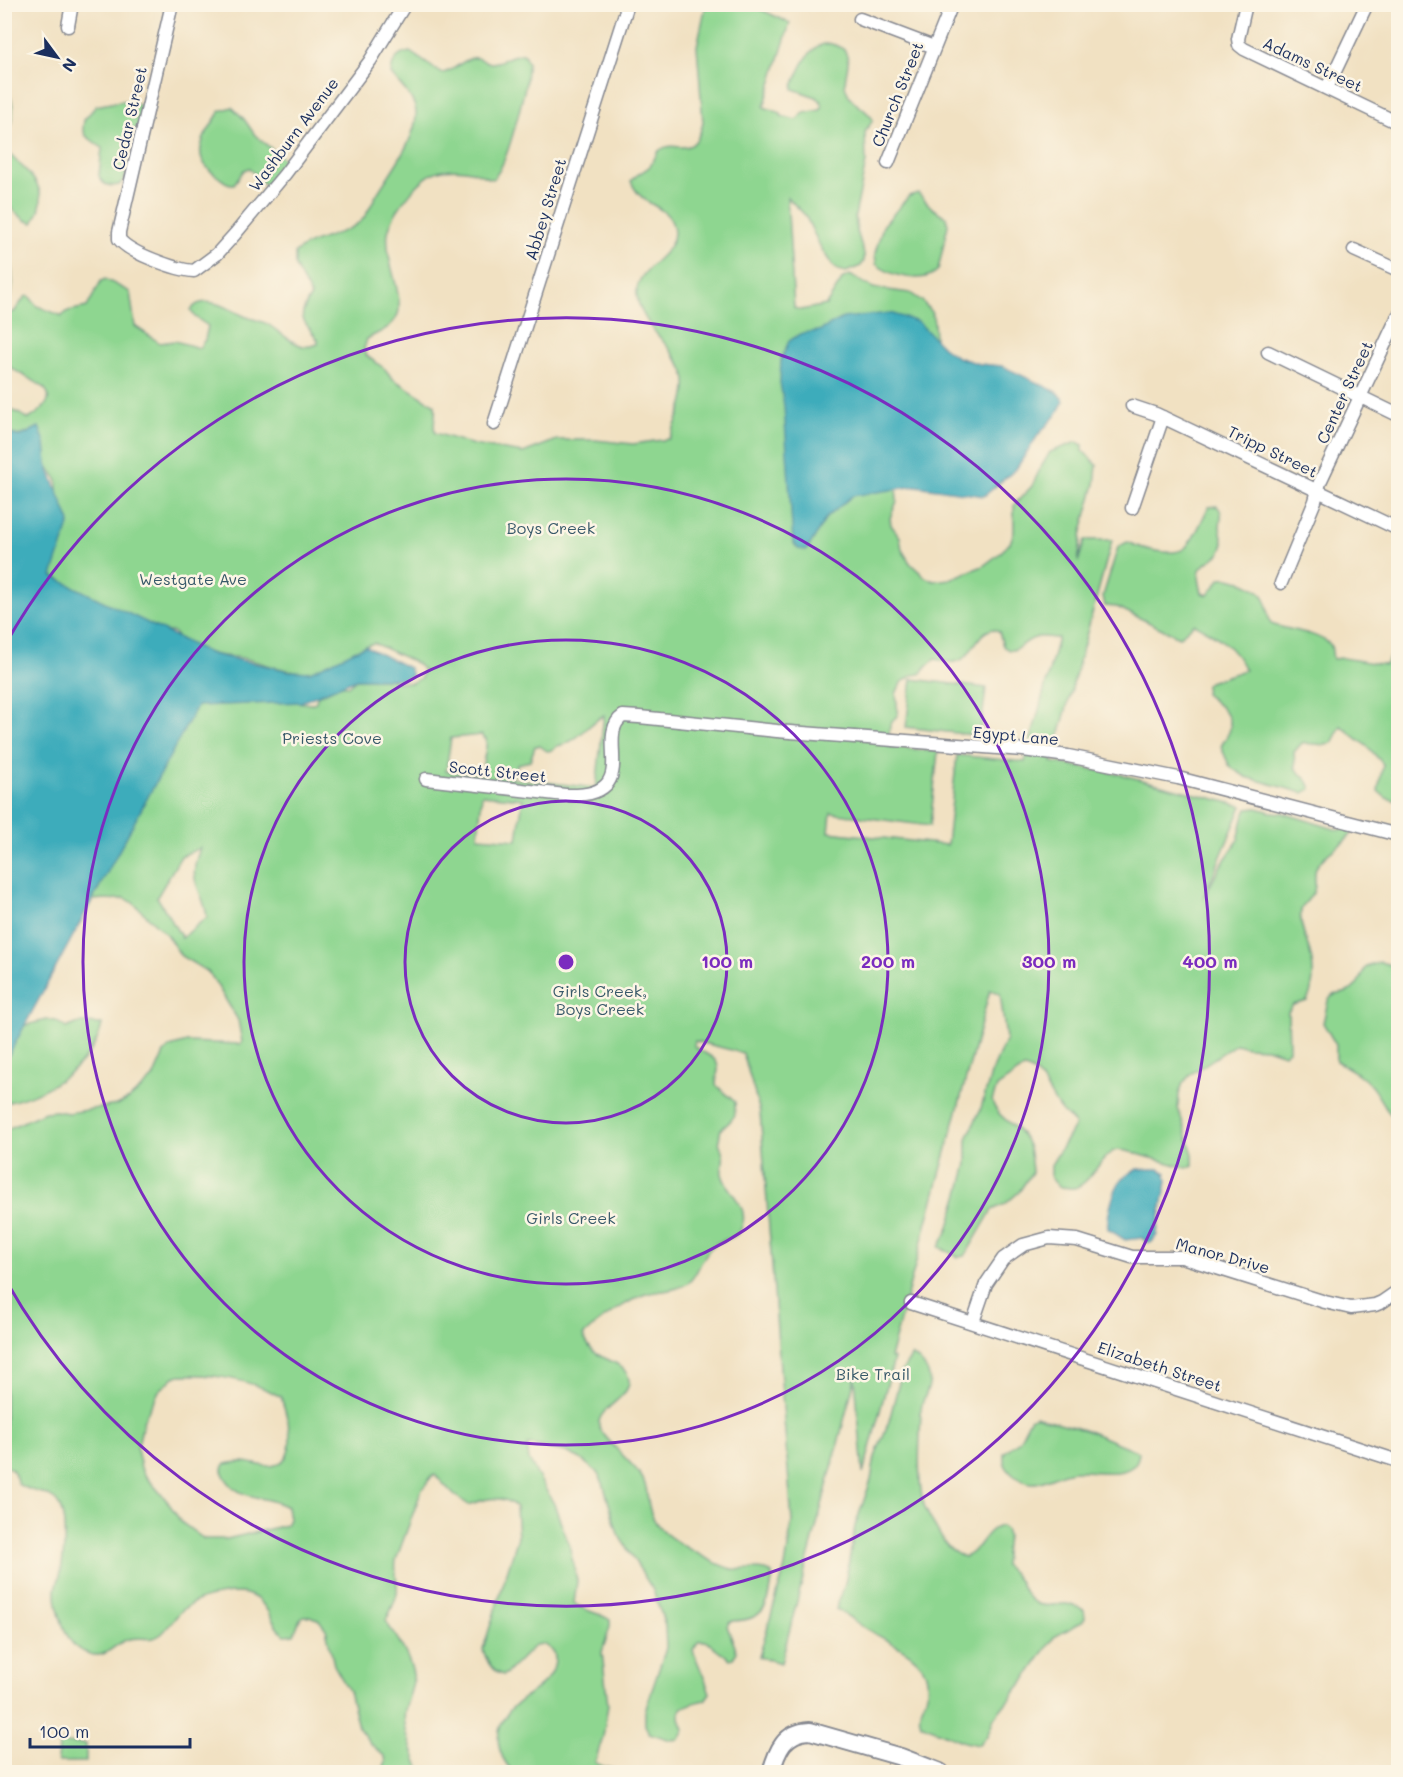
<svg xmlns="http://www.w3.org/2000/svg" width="1403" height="1777" font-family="Mali,sans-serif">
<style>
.green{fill:#8ed690;stroke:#548277;stroke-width:1.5;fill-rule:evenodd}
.water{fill:#3eacbb;stroke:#2c6e8c;stroke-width:1.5}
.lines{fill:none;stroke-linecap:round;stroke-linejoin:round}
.street-casing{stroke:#868890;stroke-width:15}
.secondary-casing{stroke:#868890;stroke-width:20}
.street{stroke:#fff;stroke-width:12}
.secondary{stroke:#fff;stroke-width:16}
.ring{fill:none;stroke:#7b2cbf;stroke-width:3}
.labels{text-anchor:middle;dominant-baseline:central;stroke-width:5;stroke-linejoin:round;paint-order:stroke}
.street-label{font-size:16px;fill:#1b2f5e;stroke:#fcf5e5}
.park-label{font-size:16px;fill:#38596a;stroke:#fcf5e5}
.centre{fill:#7b2cbf;stroke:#fcf5e5;stroke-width:3}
.ring-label{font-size:18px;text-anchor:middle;font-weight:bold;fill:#7b2cbf;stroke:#fcf5e5;stroke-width:5;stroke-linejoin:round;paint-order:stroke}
</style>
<rect width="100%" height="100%" fill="#fcf5e5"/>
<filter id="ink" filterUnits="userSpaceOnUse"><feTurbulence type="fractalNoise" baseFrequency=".0167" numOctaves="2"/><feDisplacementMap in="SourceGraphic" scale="12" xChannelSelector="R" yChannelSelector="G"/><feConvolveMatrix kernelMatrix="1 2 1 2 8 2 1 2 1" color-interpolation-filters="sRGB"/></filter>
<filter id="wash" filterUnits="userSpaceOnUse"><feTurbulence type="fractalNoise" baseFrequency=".008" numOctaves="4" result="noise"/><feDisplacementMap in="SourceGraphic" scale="24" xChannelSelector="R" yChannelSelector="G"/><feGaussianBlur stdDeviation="1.35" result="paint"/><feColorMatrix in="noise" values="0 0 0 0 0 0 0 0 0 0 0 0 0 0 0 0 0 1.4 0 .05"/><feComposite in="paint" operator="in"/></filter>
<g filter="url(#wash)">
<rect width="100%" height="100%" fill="#f1e1c2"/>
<path class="green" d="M706,5H751L790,23L764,107L781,113V116L796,120L804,113L820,110L822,107L821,101L816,97L793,89V86C800,69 811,37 835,45C840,47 844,48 846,53C852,65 842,77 846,89C852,106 866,107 873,120L865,132L866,162L855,216L857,231L864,254V261L861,266L846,272L838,270L832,265L821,248L805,215L787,197L794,308L801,310L826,305L843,278L850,275L873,288L910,293L922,301L932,313L934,322L935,337L932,358L895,470L897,501L890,518L891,525L900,537L902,550L910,563L925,577L934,581L950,579L983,566L999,554L1010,543L1014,532V505L1032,486L1041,467L1050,452L1077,442L1083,445V451L1097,465L1095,484L1082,531L1078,562L1085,540H1112L1052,762L1123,775L1242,806L1203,899L1221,865L1238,841L1243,818L1247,809L1257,808L1271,812L1283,813L1338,830L1350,828L1353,832C1344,846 1326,851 1317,866C1312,874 1318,884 1313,893C1310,899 1302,904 1301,911C1299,922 1304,933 1307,943C1314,961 1316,983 1307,1001L1293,1005L1288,1012L1289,1050L1284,1054L1267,1048L1247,1047L1236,1044L1191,1074L1183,1083L1179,1094L1178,1108L1193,1154V1165L1187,1168L1127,1151C1124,1151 1120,1150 1117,1150C1102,1153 1090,1185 1074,1188C1069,1188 1064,1187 1059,1187L1051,1178V1165L1075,1125C1071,1117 1063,1114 1058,1107C1049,1094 1041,1071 1024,1068L997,1087L992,1101C997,1119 1019,1125 1027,1143C1031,1151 1031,1163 1032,1172L1019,1192L1005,1204L992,1210L965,1256L958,1257L939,1247L948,1230L960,1190L967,1164V1139L981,1108L991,1074L1006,1039L1000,993L990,990L890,1358L894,1359L863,1474L855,1378L781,1663L759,1657L785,1567L792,1522L760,1112L743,1053L695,1041L694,1046C703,1054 719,1056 718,1070C717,1075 716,1080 716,1085L735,1102C736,1117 732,1121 721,1129C717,1147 720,1140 723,1155C725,1163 719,1169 723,1177C728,1193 747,1204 743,1222C740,1241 724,1237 713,1246C702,1254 698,1276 688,1283C675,1292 657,1290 643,1295C624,1303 597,1322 583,1336C586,1341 589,1347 593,1351C603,1360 620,1361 627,1374C639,1396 596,1406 599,1426C600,1435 632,1463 640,1474C653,1493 641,1510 664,1532C676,1543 716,1565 732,1569C744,1571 760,1566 772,1573C773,1581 771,1585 770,1593C766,1615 752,1621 730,1621L727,1626L737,1652L733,1658L730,1659L706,1641H699C698,1642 693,1649 693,1650C693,1652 708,1686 710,1693L705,1700C685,1706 673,1705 684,1729L679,1739L671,1740L649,1733L645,1725V1711L666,1648L665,1625L653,1590L618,1534L603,1483L598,1473L579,1458L566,1452L533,1445H527L529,1460L554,1504L569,1544L577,1581L574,1603C585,1612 599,1612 610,1620V1627L602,1652L608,1705L603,1737L595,1762C603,1768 613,1768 622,1772H513C496,1754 492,1731 510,1710C526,1692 561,1682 554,1652L543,1644L535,1645L507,1673L503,1675C492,1672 486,1660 483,1649L518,1537L516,1507C502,1494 486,1498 469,1505L454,1495L435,1475L432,1476L422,1489L396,1560C394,1571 398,1581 397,1593C395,1603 390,1612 386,1620C388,1627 392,1630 396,1636C402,1645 411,1663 413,1674C415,1685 407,1700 405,1710C401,1727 415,1757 421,1772H382L386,1761L385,1757L370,1743L358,1727L349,1691L334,1665L326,1629L319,1620L311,1616H304L300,1619L294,1634L285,1635C269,1624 270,1600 246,1594C236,1591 206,1596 197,1601C189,1604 180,1612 175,1618C170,1623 166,1631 160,1635C150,1642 140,1636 129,1639C109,1645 107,1664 80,1650C65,1642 55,1605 56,1589C57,1583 60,1577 61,1571C64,1554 69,1513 55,1500C45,1492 29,1491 18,1484C14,1475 16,1469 5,1466V1130L45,1112L56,1111L68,1113L117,1105L129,1099L153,1078L164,1053L170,1047L187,1042L240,1044L242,1042L238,1020L214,980L208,972L181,956L166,934L132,902L125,898C115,901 105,898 94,900L87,892L162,724L205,701H291L310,704L316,702L317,696L341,685L348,686L356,679H390L396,682L411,683L421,678L423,670L416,663L374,643L365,646L315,671C292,675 268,664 246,659C234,656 220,657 209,653C198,650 180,641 173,632L155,631L52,576L58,486L57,479L47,465L38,428C21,433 23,441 5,430V406L29,419C77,388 24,382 5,363L4,243C10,252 14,279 12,290C11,296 7,303 5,308L10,313L14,312L25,297L29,296L37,306L62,316L68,311L87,307L101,281L105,279L130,292L135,326L160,343L175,341L199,348L205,340L208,326L195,317L191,310C202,293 228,308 242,315C250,319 261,320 269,325C278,331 289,341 300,345C306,348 313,346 318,344V340C304,319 295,321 311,296L295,266V253C313,237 342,237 361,221C368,214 372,202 377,194C390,172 418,137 416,112C415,98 399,84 391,74C392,61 397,54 410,52L441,73C454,72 460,61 472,58C478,56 484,62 491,63C503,63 511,53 524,54L528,63C526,71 527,79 525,87C521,104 506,172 492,179C484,177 478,173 471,171C463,169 451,169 443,170C423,172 394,210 389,229C386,236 388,248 389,256C391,270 403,301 398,314C393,328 379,332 367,339L364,349L367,356L385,369L393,379L435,405C437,415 432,423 435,433L474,445L523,453L557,440H595L633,444L669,439C677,421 693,389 683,370C677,356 665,344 656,333C647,322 639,310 637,296C633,266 681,256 673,226C668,204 641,208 631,181C637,173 644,172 650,166C655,161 655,153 660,150C677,138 693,163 703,123L697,46ZM993,629L999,631L1003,646C1015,658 1024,639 1038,637C1044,636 1052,638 1058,638L1025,762L957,755L947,845L829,832L831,813L930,826L938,752L888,746L890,725L898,714L896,694L901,683L913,675L920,674L927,666L935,659C941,660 948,663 954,662C974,659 974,633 993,629ZM604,715L596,788L509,778L515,774L517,764L530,761L535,746H540L547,751L553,750L557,746C576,744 588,724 604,715ZM482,735L483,738H486C488,751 480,764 483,775L446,771L451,738ZM482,795L523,799L517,840L478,837ZM200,848C186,886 202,884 207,917L182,938L157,897L181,856ZM179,1375C213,1373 252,1380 281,1397C287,1415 302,1462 271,1466C261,1467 252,1462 243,1462C237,1462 230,1463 225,1464L222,1471C235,1503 263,1493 287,1507L289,1519L286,1525L227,1539H204L181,1522L168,1502L144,1474L141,1468L137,1449L144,1419L159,1391L174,1377Z
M5,89C16,100 15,123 5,134Z
M121,101H130L143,107L141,123L135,130L129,145L125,178L119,185C110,187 101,185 99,175L102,148L85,135L83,128L84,120L96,106Z
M232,107L244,119L255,135L287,162L269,189L249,168L244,170L234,184C227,185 223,180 217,176C186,155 206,135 220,111Z
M5,150C27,172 55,189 33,223L25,220L8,206L5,207Z
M918,193L932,208L946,217L948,225L938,270C924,285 890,276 876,264L875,253L883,226L909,196Z
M1217,506C1224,513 1220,519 1220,528C1221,534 1224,540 1223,547C1220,559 1205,560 1200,570C1197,577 1201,586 1202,593L1208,595L1221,578C1232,576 1258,587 1264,597C1268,603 1266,615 1271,624C1291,631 1314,631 1331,645L1333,659L1343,658L1385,665L1393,651L1398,648V801L1386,798L1378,791L1383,764L1369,748L1341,726L1332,743L1326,745L1302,743L1294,752L1295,768L1308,782L1311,789L1303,793L1246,777L1230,767L1221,747C1223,741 1229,735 1230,729C1233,714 1215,702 1205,694L1206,685L1209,682L1245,670C1235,647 1216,635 1194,624L1179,637L1117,607L1105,606L1103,596L1118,547L1127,542C1140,548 1173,558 1185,548C1196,538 1201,520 1209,507Z
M912,679L986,688L980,736L906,727Z
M1380,962L1394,966H1398V1116L1394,1117C1383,1109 1380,1096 1371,1086C1362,1075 1349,1068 1336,1061V1045L1323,1023L1328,1001L1332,996C1337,993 1342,994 1347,992C1359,988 1360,976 1366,967Z
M46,1020L56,1021L66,1028L79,1023L102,1024C94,1066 44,1095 5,1103V1029H11Z
M912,1355C919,1360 927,1368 929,1376C932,1388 921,1399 921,1411C920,1439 916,1482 925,1508C928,1515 932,1522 936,1528C943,1541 949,1552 964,1557C981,1551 983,1529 1001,1526L1005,1529L1007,1535L1004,1565C1009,1569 1014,1573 1018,1579C1024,1589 1025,1599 1038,1604C1052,1610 1064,1597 1084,1610L1085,1618L1082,1622L1054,1637L1027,1677L994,1718L987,1736L979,1745L964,1742L921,1724C916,1711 925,1705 927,1693C928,1689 927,1683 927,1679C925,1654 881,1639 863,1627C854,1621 846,1614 836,1609L845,1584L855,1526L871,1480L875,1457L889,1421L902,1371Z
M1035,1416L1091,1432L1139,1452C1137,1483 1093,1469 1074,1471C1050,1473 1037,1495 1012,1474C1005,1467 1003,1462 1004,1453L1019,1441L1030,1419Z
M59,1743L86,1744V1762H58Z"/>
<path class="water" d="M890,313L918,322L943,347L957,357L980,364L1002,366L1057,392L1064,401L1056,415L1038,435L1016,469L984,496L916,486L852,496L826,518L807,550L798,549L793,542L784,406L780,382L781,360L789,341L802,333L819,331L843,318Z
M39,427L45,442L47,465L70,522L52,576L211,654L290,671L310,672L365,646L409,668L412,676L403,679H356L301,702L197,706L5,1062V430C22,442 23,434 39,427Z
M1138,1169H1159L1166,1173L1167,1182L1158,1225L1157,1235L1152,1242H1146L1142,1238L1125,1240L1108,1229C1106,1219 1113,1194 1118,1185C1122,1177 1130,1173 1138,1169Z"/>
</g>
<g filter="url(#ink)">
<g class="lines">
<defs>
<path id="street" d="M172,4L119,232V239C129,253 177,270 194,271L217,254L235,234L285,174L370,61L405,4
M1246,4L1238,39L1239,45L1244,49L1398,123
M860,19L934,47
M68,26L72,4
M1327,88L1367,4
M888,163L952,4
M1354,250L1398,270
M1268,352L1398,415
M1132,406L1156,414L1398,529
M494,424L628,4
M1132,508L1163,417
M1281,583L1315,501L1320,482L1398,316
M426,779L565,795C646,798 593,736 623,716L639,717L777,731L1023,750L1068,756L1178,778L1398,835
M911,1303L1398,1461
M973,1322L986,1284L1003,1259L1023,1245L1049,1238L1077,1240L1132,1257H1182L1325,1302L1351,1308L1375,1305L1382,1302L1398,1291"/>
<path id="secondary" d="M771,1772C777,1751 784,1732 810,1731L901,1757L940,1772"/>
</defs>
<use href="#street" class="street-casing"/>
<use href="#secondary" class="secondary-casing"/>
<use href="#street" class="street"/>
<use href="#secondary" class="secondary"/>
</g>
</g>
<g class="ring">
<circle cx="566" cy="962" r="161"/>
<circle cx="566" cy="962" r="322"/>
<circle cx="566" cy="962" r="483"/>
<path d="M5 645A644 644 0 1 1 5 1279"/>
</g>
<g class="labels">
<g class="street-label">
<text transform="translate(1313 64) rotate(25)">Adams Street</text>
<text transform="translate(897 94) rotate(-68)">Church Street</text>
<text transform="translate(129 118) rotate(-77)">Cedar Street</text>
<text transform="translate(293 134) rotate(-53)">Washburn Avenue</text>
<text transform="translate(545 209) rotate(-73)">Abbey Street</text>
<text transform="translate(1344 392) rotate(-65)">Center Street</text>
<text transform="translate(1273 451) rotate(26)">Tripp Street</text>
<text transform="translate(1016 735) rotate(5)">Egypt Lane</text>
<text transform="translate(498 771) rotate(6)">Scott Street</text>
<text transform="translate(1223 1255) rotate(15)">Manor Drive</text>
<text transform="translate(1160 1366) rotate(18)">Elizabeth Street</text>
</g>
<g class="park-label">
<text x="551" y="527">Boys Creek</text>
<text x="193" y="578">Westgate Ave</text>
<text x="332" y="737">Priests Cove</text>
<text x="600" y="990">Girls Creek,<tspan x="600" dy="18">Boys Creek</tspan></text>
<text x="571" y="1217">Girls Creek</text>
<text x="873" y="1373">Bike Trail</text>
</g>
</g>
<circle cx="566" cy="962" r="9" class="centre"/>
<g class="ring-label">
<text x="727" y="968">100 m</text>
<text x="888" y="968">200 m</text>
<text x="1049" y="968">300 m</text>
<text x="1210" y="968">400 m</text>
</g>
<rect width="1403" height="1777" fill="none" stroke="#fcf5e5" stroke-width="24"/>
<g transform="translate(57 57) rotate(123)" stroke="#fcf5e5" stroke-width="4.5" paint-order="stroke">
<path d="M0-4.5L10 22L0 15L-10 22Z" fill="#1b2f5e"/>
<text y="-9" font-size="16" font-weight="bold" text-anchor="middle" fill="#1b2f5e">N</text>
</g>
<path d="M30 1738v9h160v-9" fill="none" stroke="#1b2f5e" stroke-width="3"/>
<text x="39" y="1738" font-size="18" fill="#1b2f5e" stroke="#fcf5e5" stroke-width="4.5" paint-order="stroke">100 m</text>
</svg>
